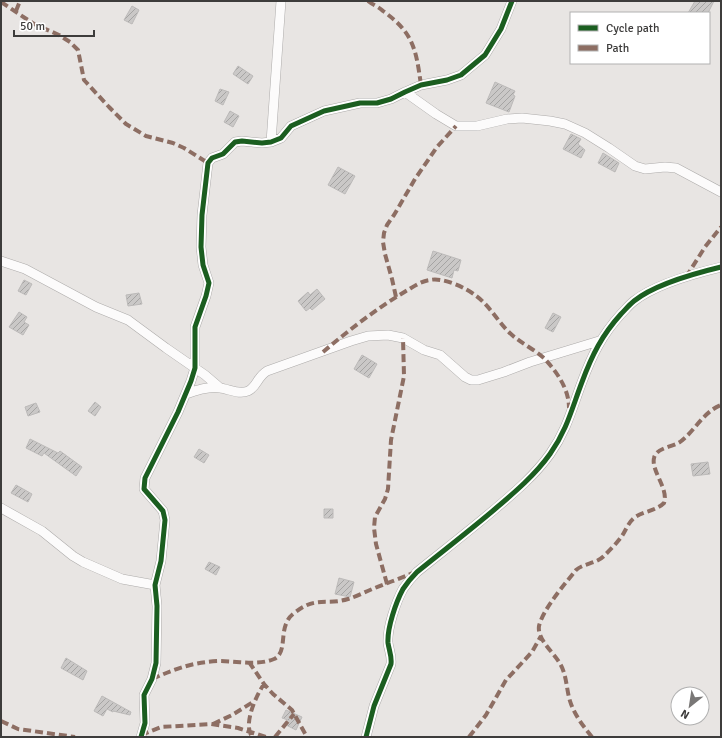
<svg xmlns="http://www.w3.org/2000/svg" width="722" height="738" font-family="Signika,sans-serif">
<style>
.building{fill:url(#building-hatch);stroke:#bcbab9}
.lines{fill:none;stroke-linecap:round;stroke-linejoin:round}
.minor-casing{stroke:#adabaa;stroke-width:10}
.minor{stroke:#fcfbfb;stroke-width:9}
.quiet{stroke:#8d6e63;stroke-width:4;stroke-dasharray:8 4;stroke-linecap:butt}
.cycleway-casing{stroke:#fff;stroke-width:8}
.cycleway{stroke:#1b5e20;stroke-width:5}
</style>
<defs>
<pattern id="building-hatch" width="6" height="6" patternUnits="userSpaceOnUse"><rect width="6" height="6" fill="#cac8c7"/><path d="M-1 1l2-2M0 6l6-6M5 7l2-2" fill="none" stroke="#a5a4a3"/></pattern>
</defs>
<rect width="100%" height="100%" fill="#e8e5e3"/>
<path class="building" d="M695,1H714L708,13H688Z
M132,6L139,10L132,24L124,20Z
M238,66L253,76L248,84L233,74Z
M495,82L515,91L513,95L515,96L509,112L486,103Z
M220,89L229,92L223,105L215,101Z
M230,111L239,116L233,127L224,122Z
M571,134L581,139L578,144L585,150L581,158L563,149Z
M603,153L619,163L615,172L598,163Z
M338,167L355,176L345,194L328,185Z
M433,251L461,260L458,271L454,270L452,278L427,270Z
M24,280L32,284L26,295L18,291Z
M317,289L325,299L312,310L310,308L306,311L298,301L308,292L310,295Z
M139,293L142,304L128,306L126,295Z
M19,312L27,317L24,322L29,325L23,335L9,327Z
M553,313L561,317L553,332L545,328Z
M362,355L377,364L369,378L354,369Z
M95,402L101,407L95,416L88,411Z
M36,403L40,412L28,416L25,407Z
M30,439L58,453L60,451L82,467L76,476L44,453L42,456L26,448Z
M199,449L209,455L204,463L194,457Z
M708,462L710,474L693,476L691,464Z
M16,485L32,494L28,502L11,493Z
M324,509H333V518H324Z
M209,562L220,567L216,575L205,569Z
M339,578L354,582L350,597L335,594Z
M66,658L87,671L83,680L61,668Z
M102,696L131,712L130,715L113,711V712L107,709L103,716L94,711Z
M286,710L302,717L296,730L286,725L288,720L282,718Z"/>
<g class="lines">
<defs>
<path id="minor" d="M405,92L436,114L456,126H477L507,119L522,118L550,121L565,124L585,133L609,148L635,166L645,169L665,167L676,168L721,192
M271,142L281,1
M1,261L25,269L96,307L128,320L166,348L205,375L219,387
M186,394C197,390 209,386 220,388C229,389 239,395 248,391C257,387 257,377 267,371L351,341L368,336L388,335L403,338L424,350L440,355L465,377L471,380H478L504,372L530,362L599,341
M1,508L42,531L73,556L83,562L122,579L155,585
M141,737L145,723L144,695L152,679L156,663L157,606L155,585L161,561L165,520L163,511L144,489L145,478L178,412L191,381L195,368V327L206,296L209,283L203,265L201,247L202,215L208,163L212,158L223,154L235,142L242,141L262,143L271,142L281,138L291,126L324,111L360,103H377L391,99L405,92L421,85L447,80L461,75L485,55L501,29L512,1
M366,737L374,706L391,664C392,656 389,650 388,643C387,628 396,602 403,589C407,583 412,577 417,572C443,551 469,531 495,509C515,492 535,475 550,454C567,430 572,408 582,382C592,355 602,335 621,314C625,310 629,305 634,301C654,285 696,273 721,267"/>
</defs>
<use href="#minor" class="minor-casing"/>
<use href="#minor" class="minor"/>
<path class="quiet" d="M368,1C373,5 379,7 383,11C414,33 416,50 421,85
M1,2L34,24L59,35L70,42L78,50L84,80L109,107L126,124L146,136L173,143L184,148L208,163
M16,11L20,1
M686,277L705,247L721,227
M396,297L392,279L385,254L383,242L384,233L387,225L394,215L415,179L437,147L456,126
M323,352C349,330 376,309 406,291C413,287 421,281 430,280C443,277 466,288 475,295C492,307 500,327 517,339C525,345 536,351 544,358C557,372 569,389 569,408
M387,584L376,544L374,528L375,517L385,499L388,489L391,440L404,376L403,338
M249,662L264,684L273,694L292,710L307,737
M152,679C175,669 193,662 219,661C237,661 257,666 274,659C289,652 277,627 293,614C316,595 325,606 348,599C355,597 363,593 370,590C384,584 399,579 413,573
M1,721L18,729L75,737
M213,724L232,715L253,702
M141,735L161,727L211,724L238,728L266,737
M251,735C244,722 256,696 264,684
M275,737L294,714
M469,737L486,715L506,680L532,652L541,636
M592,737C583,726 574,714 570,701C566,688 567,674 559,662C553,652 537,639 539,626C543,609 565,584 576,570C584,563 596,564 604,556C610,550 617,543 622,536C626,530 628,523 634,518C643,511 656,511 664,503C669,489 651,471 654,458C656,448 672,447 680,442C695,431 703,412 721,405"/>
<defs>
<path id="cycleway" d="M141,737L145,723L144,695L152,679L156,663L157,606L155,585L161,561L165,520L163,511L144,489L145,478L178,412L191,381L195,368V327L206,296L209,283L203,265L201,247L202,215L208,163L212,158L223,154L235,142L242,141L262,143L271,142L281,138L291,126L324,111L360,103H377L391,99L405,92L421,85L447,80L461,75L485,55L501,29L512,1
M366,737L374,706L391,664C392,656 389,650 388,643C387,628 396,602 403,589C407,583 412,577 417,572C443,551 469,531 495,509C515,492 535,475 550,454C567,430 572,408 582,382C592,355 602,335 621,314C625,310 629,305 634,301C654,285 696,273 721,267"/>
</defs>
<use href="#cycleway" class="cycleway-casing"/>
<use href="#cycleway" class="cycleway"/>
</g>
<rect width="722" height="738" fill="none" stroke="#3d3c3b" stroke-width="4"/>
<rect x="570" y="12" width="140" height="52" fill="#ffffff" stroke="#b1b1b1"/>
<rect x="578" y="25" width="20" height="6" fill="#1b5e20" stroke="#b1b1b1"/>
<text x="606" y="32" font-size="12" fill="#3d3c3b">Cycle path</text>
<rect x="578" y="45" width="20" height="6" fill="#8d6e63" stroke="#b1b1b1"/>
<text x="606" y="52" font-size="12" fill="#3d3c3b">Path</text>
<g transform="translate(690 706) rotate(210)"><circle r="19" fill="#ffffff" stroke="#b1b1b1"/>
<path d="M0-3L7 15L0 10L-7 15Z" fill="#797776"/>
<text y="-6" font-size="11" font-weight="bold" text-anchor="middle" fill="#3d3c3b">N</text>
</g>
<path d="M14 30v6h80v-6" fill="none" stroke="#3d3c3b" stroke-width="2"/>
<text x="20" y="30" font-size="12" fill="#3d3c3b" stroke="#ffffff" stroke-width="3" paint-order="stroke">50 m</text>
</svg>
